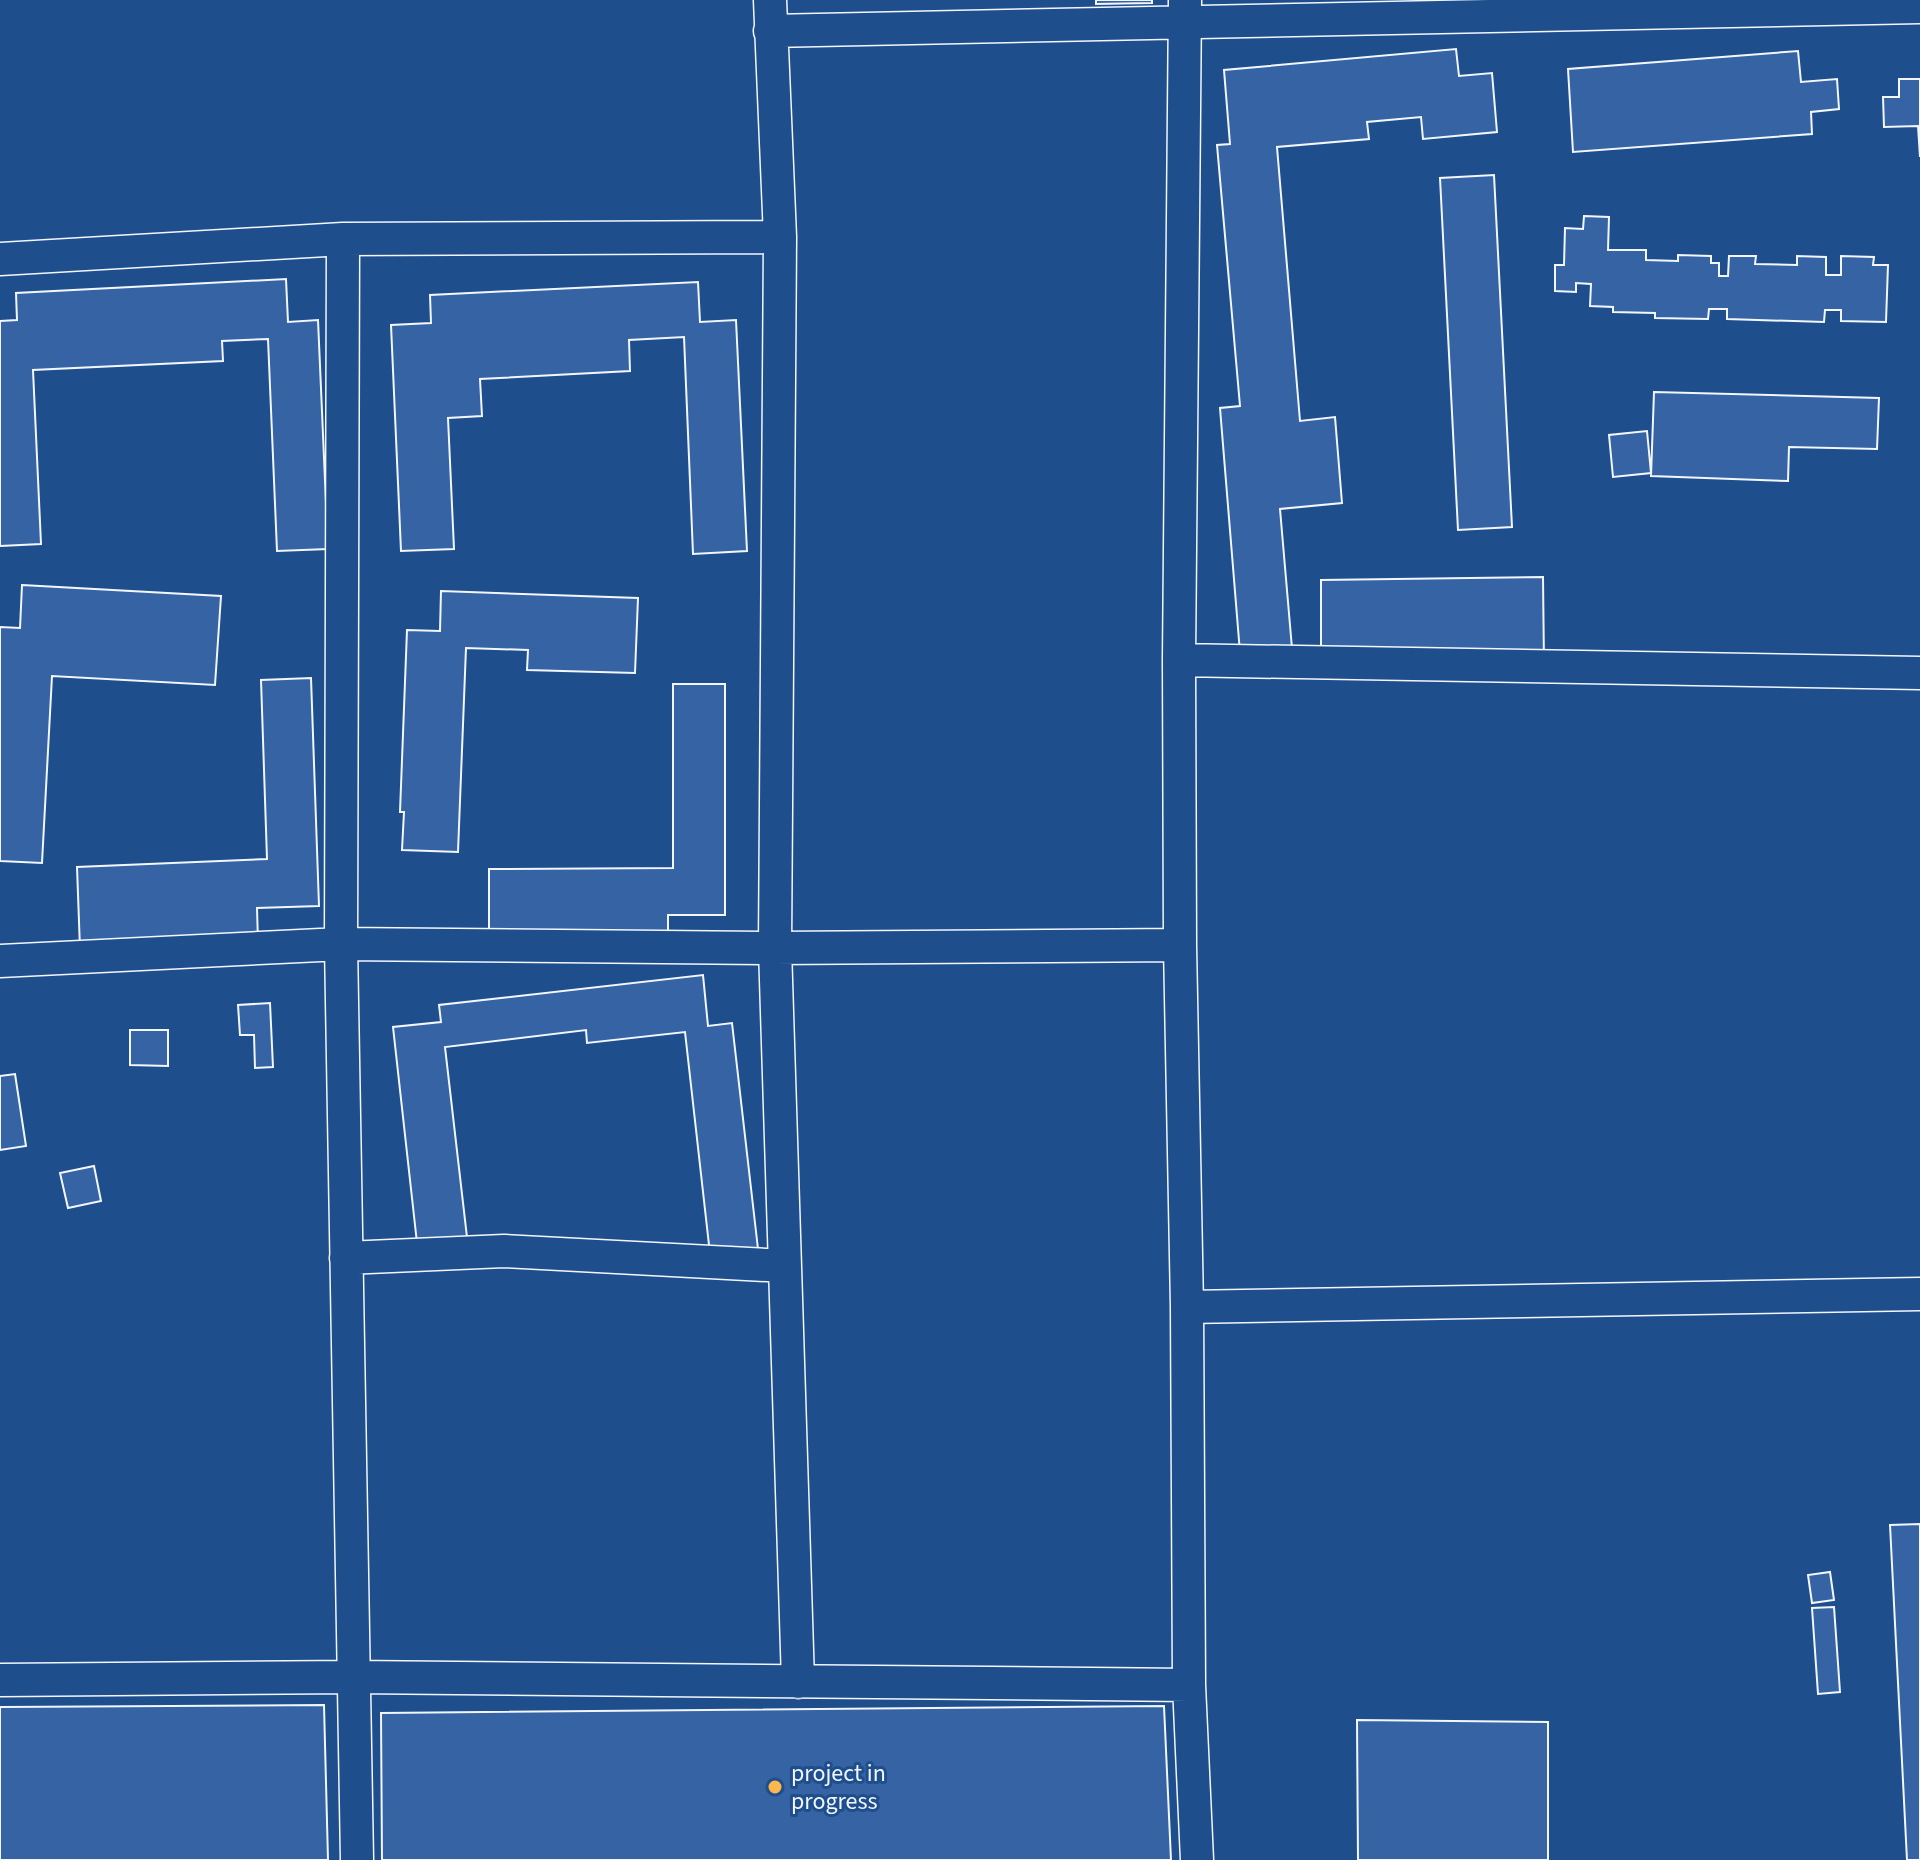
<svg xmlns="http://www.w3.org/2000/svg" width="1920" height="1860" font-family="'Source Sans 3',sans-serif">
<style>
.building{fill:#3563a3;stroke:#f2f6ff;stroke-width:2}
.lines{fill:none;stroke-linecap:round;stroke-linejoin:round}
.street-casing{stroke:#f2f6ff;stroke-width:35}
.street{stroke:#1f4e8c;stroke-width:32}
.poi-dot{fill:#ffb74d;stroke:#1f4e8c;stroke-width:3}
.labels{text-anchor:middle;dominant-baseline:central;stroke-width:6;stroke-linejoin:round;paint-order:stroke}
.poi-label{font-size:24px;fill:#f2f6ff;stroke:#1f4e8c;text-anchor:start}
</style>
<rect width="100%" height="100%" fill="#1f4e8c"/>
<path class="building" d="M1096,0H1152V3L1096,4Z
M1456,49L1459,76L1492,73L1497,132L1423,139L1421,117L1367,122L1369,139L1277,147L1300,421L1335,417L1342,503L1280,509L1293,660L1241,665L1220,408L1240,406L1217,145L1230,144L1224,70Z
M1798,51L1801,82L1837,79L1839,109L1811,112L1812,134L1573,152L1568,69Z
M1899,79H1920V157L1918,126L1884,127L1883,97H1899Z
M1494,175L1512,527L1458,530L1440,178Z
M1584,216L1609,217L1608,250H1646V260L1678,261V255L1711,256V263H1719V276H1728L1729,256H1756L1755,264L1797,265V256L1826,257V275H1841V256L1874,257L1873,265H1888L1886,322L1841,321V310H1825L1824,322L1727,319V309H1709L1708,319L1655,318V313L1613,312V307L1590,306L1591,284L1576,283V292L1555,291V265H1564L1565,228L1583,229Z
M286,279L288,322L318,320L328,549L277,551L268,339L222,341L223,361L33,370L41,544L0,546V321L17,320L16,293Z
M698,282L700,322L736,320L747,551L693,554L684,337L629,340L630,371L480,379L482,416L448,418L454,549L401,551L391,325L431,323L430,295Z
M1654,392L1879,398L1877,449L1789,447L1788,481L1651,476Z
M1647,431L1651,473L1613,477L1609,435Z
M1543,577L1544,664L1321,666V580Z
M22,585L221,596L215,685L52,676L42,863L0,861V627L20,628Z
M441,591L638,598L635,673L527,670L528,650L466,648L458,852L402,850L404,812H400L407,630L440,631Z
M311,678L319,906L257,908L258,942L80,949L77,867L267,859L261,680Z
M673,684H725V915H668V946L489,947V869L673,868Z
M703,975L708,1026L732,1023L758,1249L710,1254L685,1032L587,1043L586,1030L445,1047L468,1246L418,1252L393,1027L441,1022L439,1005Z
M270,1003L273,1067L255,1068L254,1035H240L238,1005Z
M130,1030H168V1066L130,1065Z
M15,1074L26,1146L0,1150V1076Z
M94,1166L101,1201L68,1208L60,1173Z
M1920,1524V1860H1907L1890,1525Z
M1830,1572L1834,1600L1812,1603L1808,1575Z
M1834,1607L1840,1692L1818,1694L1812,1608Z
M324,1705L328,1860H0V1707Z
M1164,1706L1171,1860H382L381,1713Z
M1357,1720L1548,1722V1860H1358Z"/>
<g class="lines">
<defs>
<path id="street" d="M770,0L780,237L775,948L798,1682
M1185,0L1179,660L1180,945L1187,1307L1189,1685L1197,1860
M770,31L1920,7
M343,239L341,944L357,1860
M0,259L343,239L780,237
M1179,660L1920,673
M0,961L341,944L775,948L1180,945
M346,1258L504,1251L785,1266
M1187,1307L1920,1294
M0,1680L352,1677L1189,1685"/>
</defs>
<use href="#street" class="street-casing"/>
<use href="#street" class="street"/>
</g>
<circle class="poi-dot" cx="775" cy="1787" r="8"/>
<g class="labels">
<g class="poi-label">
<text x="791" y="1773">project in<tspan x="791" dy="28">progress</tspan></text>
</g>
</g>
</svg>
